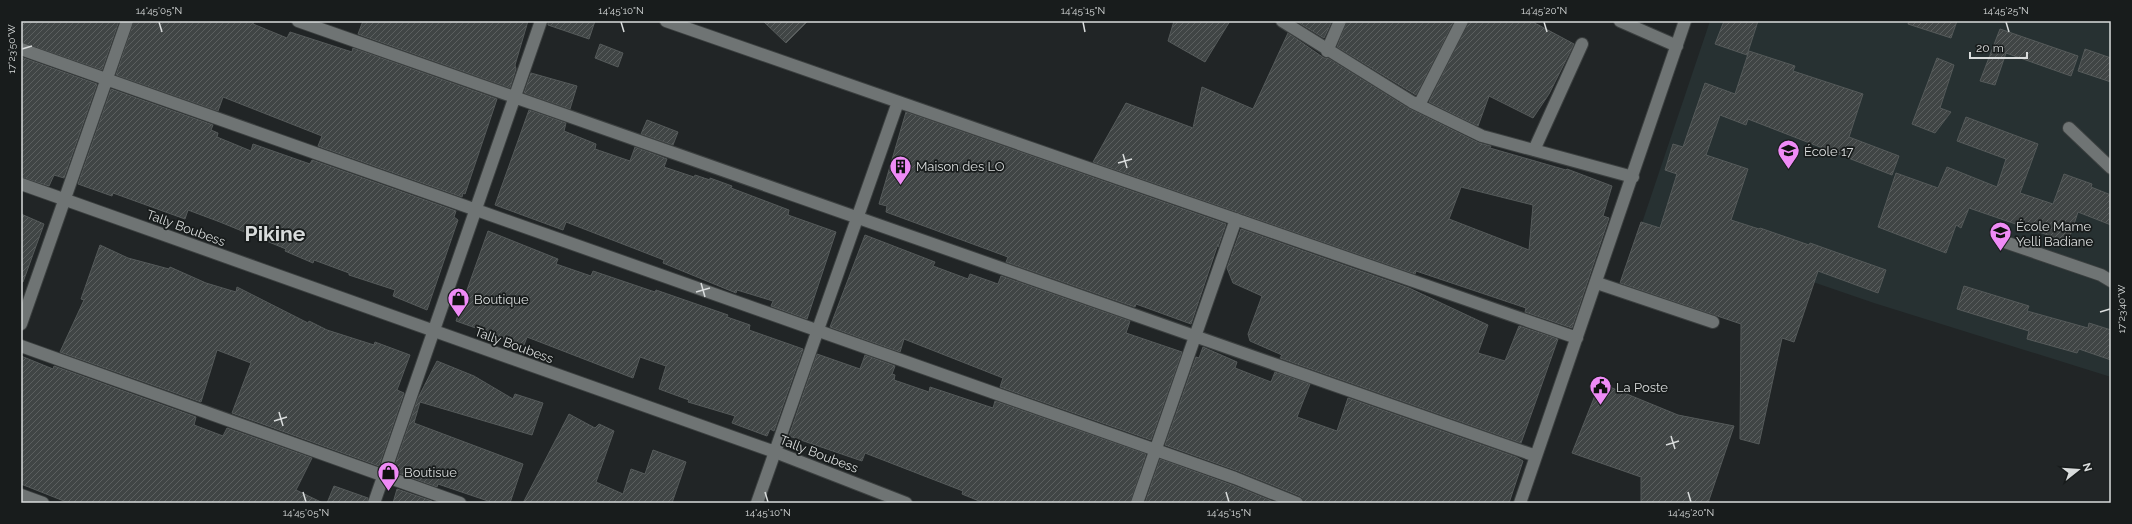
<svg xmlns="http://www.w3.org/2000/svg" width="2132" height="524" font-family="Raleway,sans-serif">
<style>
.built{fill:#273132}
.building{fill:url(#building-hatch);stroke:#555a5a;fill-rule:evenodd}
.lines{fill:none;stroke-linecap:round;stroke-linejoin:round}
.minor-casing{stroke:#3c4040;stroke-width:14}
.minor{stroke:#6f7474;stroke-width:12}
.ticks{fill:none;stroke:#d9dcdc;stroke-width:1.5}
.labels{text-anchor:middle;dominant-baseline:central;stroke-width:3.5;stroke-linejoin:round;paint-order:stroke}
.poi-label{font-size:13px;fill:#d9dcdc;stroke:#181c1c;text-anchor:start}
.street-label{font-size:13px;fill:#d9dcdc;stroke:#181c1c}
.town-label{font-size:21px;font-weight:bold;fill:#d9dcdc;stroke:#181c1c}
.neatline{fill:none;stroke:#d9dcdc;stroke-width:1.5}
.ticks-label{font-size:10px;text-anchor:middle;fill:#d9dcdc}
</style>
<defs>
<pattern id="building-hatch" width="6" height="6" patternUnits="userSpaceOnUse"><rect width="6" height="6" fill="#404545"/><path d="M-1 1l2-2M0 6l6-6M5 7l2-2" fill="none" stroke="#5b5f5f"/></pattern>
</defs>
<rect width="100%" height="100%" fill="#212526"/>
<path class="built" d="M1710,21H2111V377L1874,303L1642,223Z"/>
<path class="building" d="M21,21H119L102,70L21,42Z
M134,21H254L253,24L287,38L290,32L352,52L353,48L497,99L465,194L463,193L462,197L318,146L322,136L223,97L218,111L116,75Z
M363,21H528L515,65L516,69L510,88L358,34Z
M548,21H595L589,39L548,25Z
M763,21H808L786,43Z
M1174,21H1230L1205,62L1168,41Z
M1296,21H1332L1324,38Z
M1347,21H1454L1416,95L1337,47Z
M1469,21H1531L1574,44L1549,94L1533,118L1489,96L1478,126L1429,102Z
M1724,21H1758L1747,55L1715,44Z
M1909,21H1957L1951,38L1908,24Z
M2000,29L2078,56L2071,76L2006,53L1995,85L1980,81Z
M1288,33L1324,58H1328L1408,108L1479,143L1491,146L1490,148L1566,170L1567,169L1612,186L1603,216L1609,218L1572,328L1525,312L1526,308L1416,271L1415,274L1093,162L1126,103L1193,128L1202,87L1253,109ZM1461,187L1533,205L1529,250L1449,219Z
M600,44L623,53L618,67L595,58Z
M2085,49L2111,58V82L2078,71Z
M1749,51L1795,66L1793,71L1863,94L1849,137L1899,156L1892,175L1748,119L1746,125L1720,115L1706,155L1748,169L1731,220L1759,229L1760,228L1809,245L1810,243L1886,270L1878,293L1818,271L1794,342L1782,338L1759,444L1740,439L1741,324L1620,283L1641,222L1660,228L1677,174L1665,170L1673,144L1683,147L1705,83L1735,94Z
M21,57L97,84L64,178L54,175L49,186L21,177Z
M1937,58L1954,65L1940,108L1951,112L1935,133L1912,124Z
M531,73L577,86L570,109L524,93Z
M111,89L213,125L211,130L218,133L217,137L251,151L253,144L310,164L312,160L456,211L454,217L458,220L427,310L393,296L395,290L349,275V273L314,260L313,263L285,251L286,249L220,222L188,210L185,219L113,193L112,196L78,184Z
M529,110L566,123L564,131L596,144L595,149L630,161L635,147L667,159L664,167L694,177L695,175L710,180V178L732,186L731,188L789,210L788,215L836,232L807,319L771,306L773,301L737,290L736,293L663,263L664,260L566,222L563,230L495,205Z
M906,112L1226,224L1218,247V244L1191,324L1136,304L1135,307L1006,262L1008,257L886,212L887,206L879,204Z
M1966,117L2038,144L2020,193L2053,204L2064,174L2092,184L2091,187L2111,195V225L2078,212L2068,242L1969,208L1961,228L1956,225L1946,253L1878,227L1896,173L1938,188L1947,167L1997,187L2006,159L1957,141Z
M647,120L678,132L673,145L641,134Z
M21,214L44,224L23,282H21Z
M1241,229L1409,288L1488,325L1478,353L1505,361L1519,326L1558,339L1521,443L1280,358L1282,355L1250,341L1248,334L1262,296L1233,283L1227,268Z
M488,231L558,259L556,264L591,276L593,271L655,292L656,290L728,315L727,317L750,325L749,330L803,349L774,431L770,429L767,436L732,423L735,416L688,402L689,400L659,389L666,366L640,357L633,378L527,337L524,345L456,321Z
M865,235L935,262L933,266L968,279L970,274L998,284L1001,276L1130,321L1126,333L1182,352L1151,440L1000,387L1003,378L904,339L900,352L830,327Z
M100,245L128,258L169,269L170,267L206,283L236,292L237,287L308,323L309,321L327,330L374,345L375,342L410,355L397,390L404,393L379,466L232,413L251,363L217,350L201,402L60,352L84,300L81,299Z
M1964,286L2029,306L2027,311L2088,328L2089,323L2111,330V360L2079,349L2077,353L2027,339L2029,331L1957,309Z
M1203,347L1237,362L1235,368L1271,382L1275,372L1310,384L1297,417L1337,431L1348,398L1516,457L1523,461L1509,503H1304L1300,496L1238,471L1165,445L1196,357L1199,358Z
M817,354L860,369L865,355L895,366L892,374L895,375L894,380L929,392L930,387L993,408L995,401L1146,454L1130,503H984L962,494L963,491L865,453L862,461L789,436Z
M21,356L53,369L54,366L196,417L194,425L223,436L227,428L312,458L296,490L323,503H69L21,484Z
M437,361L474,376L513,399L515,394L543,403L532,435L420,402L414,423L523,464L510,503H494L438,484L437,487L393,471L418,398Z
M1600,383L1678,415L1734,426L1708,503H1641V477L1572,453Z
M569,414L595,428L599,424L614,431L596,482L623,494L631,469L645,474L653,450L686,462L672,503H523Z
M1160,459L1232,485L1277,503H1145Z
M334,486L368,498L367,503H327Z
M397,489L432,501V503H393Z"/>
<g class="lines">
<defs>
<path id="minor" d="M298,21L1536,456
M666,21L1577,338
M1282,21L1412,102L1482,136L1633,177
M1620,21L1677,46
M21,49L1235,478L1297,503
M1327,51L1340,21
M1419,105L1462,21
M2069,128L2111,168
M1534,150L1582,44
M21,184L775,452L906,503
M2002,241L2101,275L2111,281
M1597,283L1713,322
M21,324L127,21
M21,346L460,503
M21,495L43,503
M374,503L541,21
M757,503L898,102
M1137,503L1236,219
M1520,503L1685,21"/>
</defs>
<use href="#minor" class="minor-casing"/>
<use href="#minor" class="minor"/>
</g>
<path class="ticks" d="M159,22L162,32M621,22L624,32M1083,22L1085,32M1544,22L1547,32M2006,22L2009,32M22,49L32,46M1123,154L1127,168M1118,163L1132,159M701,283L705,297M696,292L710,288M2100,312L2110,309M279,412L283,426M274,421L287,417M1671,436L1675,449M1666,445L1679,441M303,492L306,502M765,492L768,502M1226,492L1229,502M1688,492L1691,502"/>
<defs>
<symbol id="school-pin" viewBox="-11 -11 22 30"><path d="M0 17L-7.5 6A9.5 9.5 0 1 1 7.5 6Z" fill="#ef8bf6" stroke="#181c1c"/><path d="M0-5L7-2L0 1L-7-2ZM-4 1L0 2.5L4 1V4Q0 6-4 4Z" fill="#111"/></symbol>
<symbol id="building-pin" viewBox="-11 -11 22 30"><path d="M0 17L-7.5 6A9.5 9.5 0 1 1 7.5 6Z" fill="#ef8bf6" stroke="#181c1c"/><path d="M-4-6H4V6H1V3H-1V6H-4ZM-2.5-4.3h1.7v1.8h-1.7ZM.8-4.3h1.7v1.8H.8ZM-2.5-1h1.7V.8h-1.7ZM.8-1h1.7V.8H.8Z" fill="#111"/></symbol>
<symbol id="shop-pin" viewBox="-11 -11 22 30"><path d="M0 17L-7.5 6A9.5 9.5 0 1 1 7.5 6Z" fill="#ef8bf6" stroke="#181c1c"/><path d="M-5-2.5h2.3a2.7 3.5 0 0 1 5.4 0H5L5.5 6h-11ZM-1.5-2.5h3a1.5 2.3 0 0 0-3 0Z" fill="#111"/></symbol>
<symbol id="civic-pin" viewBox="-11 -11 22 30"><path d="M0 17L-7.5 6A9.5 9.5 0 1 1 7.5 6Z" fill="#ef8bf6" stroke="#181c1c"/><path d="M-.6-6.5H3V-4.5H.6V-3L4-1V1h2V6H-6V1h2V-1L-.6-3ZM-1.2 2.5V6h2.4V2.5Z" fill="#111"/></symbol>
</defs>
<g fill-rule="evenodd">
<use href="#school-pin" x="1776" y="138" width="25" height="34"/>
<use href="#building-pin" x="888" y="154" width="25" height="34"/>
<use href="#school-pin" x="1988" y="220" width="25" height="34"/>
<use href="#shop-pin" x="446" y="286" width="25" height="34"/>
<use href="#civic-pin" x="1588" y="374" width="25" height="34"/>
<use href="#shop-pin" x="376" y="460" width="25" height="34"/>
</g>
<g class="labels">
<g class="poi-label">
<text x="1804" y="151">École 17</text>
<text x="916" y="166">Maison des LO</text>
<text x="2016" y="226">École Mame<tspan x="2016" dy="15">Yelli Badiane</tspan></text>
<text x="474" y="299">Boutique</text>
<text x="1616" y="387">La Poste</text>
<text x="404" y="472">Boutisue</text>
</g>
<g class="street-label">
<text transform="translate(186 228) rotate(20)">Tally Boubess</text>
<text transform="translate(514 345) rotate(20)">Tally Boubess</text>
<text transform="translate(819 454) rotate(21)">Tally Boubess</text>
</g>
<g class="town-label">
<text x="275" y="233">Pikine</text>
</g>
</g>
<rect width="2132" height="524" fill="none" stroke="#181c1c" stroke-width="44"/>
<g transform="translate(2078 470) rotate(73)" stroke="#181c1c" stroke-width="3" paint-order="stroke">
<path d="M0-3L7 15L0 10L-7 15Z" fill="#d9dcdc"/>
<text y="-6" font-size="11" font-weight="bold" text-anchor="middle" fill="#d9dcdc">N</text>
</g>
<path d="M1970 52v6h57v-6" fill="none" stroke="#d9dcdc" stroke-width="2"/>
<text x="1976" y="52" font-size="12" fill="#d9dcdc" stroke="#181c1c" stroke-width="3" paint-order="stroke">20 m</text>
<rect x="22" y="22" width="2088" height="480" class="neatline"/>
<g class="ticks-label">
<text x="159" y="14">14°45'05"N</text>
<text x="621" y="14">14°45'10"N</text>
<text x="1083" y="14">14°45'15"N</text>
<text x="1544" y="14">14°45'20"N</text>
<text x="2006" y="14">14°45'25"N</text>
<text transform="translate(11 49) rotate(-90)" y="4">17°23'50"W</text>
<text transform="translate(2121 309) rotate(-90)" y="4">17°23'40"W</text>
<text x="306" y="516">14°45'05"N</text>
<text x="768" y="516">14°45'10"N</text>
<text x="1229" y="516">14°45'15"N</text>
<text x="1691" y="516">14°45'20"N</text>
</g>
</svg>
